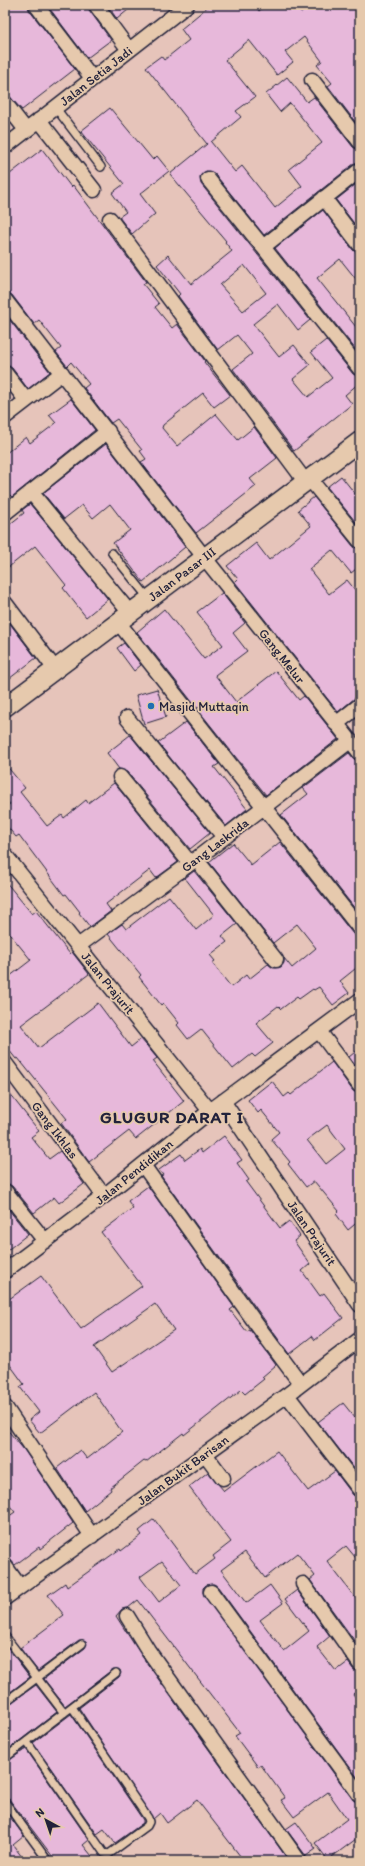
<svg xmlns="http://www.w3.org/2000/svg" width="365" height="1866" font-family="Itim,sans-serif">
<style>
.building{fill:#e7b8da;stroke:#22223b;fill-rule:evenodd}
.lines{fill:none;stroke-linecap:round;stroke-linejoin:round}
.service-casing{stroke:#22223b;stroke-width:10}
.minor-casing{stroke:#22223b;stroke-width:17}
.tertiary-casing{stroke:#22223b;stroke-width:21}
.service{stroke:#e6c9ad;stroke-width:7}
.minor{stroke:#e6c9ad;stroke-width:14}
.tertiary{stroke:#e6c9ad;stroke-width:18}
.poi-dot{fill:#1f6fb2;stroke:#e6c9ad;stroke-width:1.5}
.labels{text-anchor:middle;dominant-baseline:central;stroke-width:3.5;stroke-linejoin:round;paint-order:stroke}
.street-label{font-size:13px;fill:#22223b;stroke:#e6c9ad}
.poi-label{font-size:13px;fill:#22223b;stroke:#e6c9ad;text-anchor:start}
.district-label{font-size:17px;font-weight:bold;letter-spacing:1px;fill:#22223b;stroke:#e6c9ad}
</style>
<rect width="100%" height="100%" fill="#e6c4ba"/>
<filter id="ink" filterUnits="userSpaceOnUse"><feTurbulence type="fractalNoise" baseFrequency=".025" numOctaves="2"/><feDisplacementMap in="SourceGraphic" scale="8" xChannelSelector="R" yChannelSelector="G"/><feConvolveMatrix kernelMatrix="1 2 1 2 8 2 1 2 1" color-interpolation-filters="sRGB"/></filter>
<g filter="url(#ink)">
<path class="building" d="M5,5H28L29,10L75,69L22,110L11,98L5,95Z
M47,5H88L89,10L111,40L87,58Z
M107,5H134L117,19Z
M210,5H254L259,11L266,5H294L301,13L311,5H360V128L328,86L332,83L317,65L322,61L304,37L285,52L293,62L277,75L249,40L225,60L255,97L236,111L241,117L211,142L235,172L242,166L275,208L302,186L289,169L322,143L290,103L280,112L266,94L287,77L307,102L314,97L353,147L360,150V162L355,163L264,235L214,173L206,171L200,176L201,184L310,320L298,330L278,304L253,324L279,357L294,345L310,365L293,379L308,397L332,378L311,352L326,340L353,374L360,377V382L345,395L352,404L294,451L233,369L252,354L237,335L218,350L178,296L180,294L157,265L168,255L191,284L232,251L225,242L226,241L170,174L207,144L146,67L161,56L164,60L189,40L181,29ZM244,265L266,293L243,311L220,285Z
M110,108L153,160L157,156L169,171L140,194L155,214L132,234L119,217L126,212L112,193L124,184L81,131Z
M42,149L71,187L73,185L146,282L143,284L159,304L155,307L172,328L177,324L205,361L204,362L230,395L214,407L203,393L163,425L162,428L177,446L216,414L238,440L254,427L277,458L250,479L256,486L196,533L141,462L146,459L140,451L142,450L117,419L111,423L84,388L89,384L71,362L67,366L56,352L61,348L39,320L34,324L12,295L5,292V178Z
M360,181V231L336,200Z
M323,210L353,250L360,253V284L340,259L317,278L360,332V355L275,248Z
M5,314L50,372L28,389L12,368L5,365Z
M71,399L95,430L12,497L10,495L5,499V454L26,437L30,443L56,423L49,415Z
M106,444L185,547L143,582L113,543L130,530L110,504L93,518L82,505L64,519L43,493Z
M341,476L360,500V527L327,487Z
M314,497L353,546L360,549V566L351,573L332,550L309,569L329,594L347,580L360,596V697L355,698L338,712L235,582L238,579L227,566L256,543L269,560L311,526L298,510Z
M30,504L108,599L86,617L63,588L66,585L35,546L5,570V528L24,513L22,510Z
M222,593L245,623L233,633L247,651L215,675L236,702L276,671L299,700L304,696L338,739L266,795L199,711L208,705L197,708L137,632L164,609L204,659L223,645L197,612Z
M5,617L36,658L5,682Z
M124,643L141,665L134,671L117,648Z
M157,689L166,717L144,724L136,695Z
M186,722L219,764L214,767L247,809L226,826L158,743Z
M130,735L210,833L190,849L127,772L119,769L107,753Z
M349,753L354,759L360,762V915L281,815L308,794L303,788Z
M5,764L25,788L20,792L47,826L62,815L64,818L86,800L88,803L114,783L178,862L156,878L150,870L106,904L111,911L90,927L79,913L80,912L66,894L64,895L19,835L16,837L5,824V808L10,804L5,798Z
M280,842L353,934L360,937V965L340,981L349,993L333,1005L319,987L314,990L313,989L299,999L297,997L281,1009L278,1006L256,1023L273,1043L255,1057L252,1054L233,1069L201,1029L188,1039L177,1025L179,1023L163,1003L161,1005L139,977L141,975L108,934L122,924L126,929L169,896L196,930L214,915L185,878L194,871L237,924L222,936L227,942L210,955L215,961L212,963L231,987L246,975L249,979L268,964L273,968L281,967L284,963V958L292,968L316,948L297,924L273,943L209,862L233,843L251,865Z
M5,881L32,914L36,911L70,954L72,952L89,974L21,1025L39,1048L98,1003L131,1047L141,1039L157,1058L153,1061L184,1101L136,1139L129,1131L89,1162L61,1123L67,1119L18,1058L16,1059L5,1045V980L31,960L5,928Z
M360,1048V1072L349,1057Z
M332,1062L353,1091L360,1094V1220L348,1230L336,1214L339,1211L314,1181L306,1187L288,1164L290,1162L271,1139L279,1132L261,1110L258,1113L248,1100L272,1081L284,1097L289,1093L291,1095ZM327,1125L345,1149L326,1164L307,1140Z
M5,1088L39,1131L31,1137L49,1159L60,1151L84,1184L59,1203L54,1197L34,1213L12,1186L5,1183Z
M224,1136L242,1160L237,1163L249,1180L246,1182L280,1228L289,1221L300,1236L294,1241L310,1264L302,1271L320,1296L324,1293L343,1318L315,1340L312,1336L289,1354L161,1176L163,1175L159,1170L181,1154L185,1160L200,1149L202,1153Z
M148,1186L234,1307L230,1310L247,1332L250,1330L276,1365L262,1377L264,1379L245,1394L241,1390L184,1435L183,1433L146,1462L144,1461L110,1488L111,1490L85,1511L57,1468L80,1450L87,1459L122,1432L94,1392L40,1433L29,1420L39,1412L20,1387L24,1384L5,1358V1302L41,1276L81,1329L142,1286L101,1232L133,1208L128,1201ZM155,1304L174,1330L112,1372L94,1347Z
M5,1205L28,1234L5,1252Z
M343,1403L360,1424V1476L318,1422Z
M5,1427L25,1451L73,1523L40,1549L39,1547L15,1565L9,1558H5V1519L15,1512L5,1500Z
M277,1451L308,1491L335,1471L353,1495L360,1498V1563L346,1546L327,1561L360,1604V1648L310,1580L315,1576L297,1553L265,1578L245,1552L221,1570L246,1603L270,1585L283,1603L260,1620L284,1651L309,1631L285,1599L297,1590L330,1636L317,1647L336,1671L348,1662L353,1669L360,1672V1688L353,1694L360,1703V1781L218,1587L214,1584L206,1585L203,1588V1593L353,1800L360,1803V1836L328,1860L315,1843L347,1819L328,1792L294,1817L281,1800L285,1798L261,1765L258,1767L235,1736L240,1733L138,1600L128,1608L122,1609L116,1616L141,1655L289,1861H244L197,1800L167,1823L160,1813L153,1819L79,1708L119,1677L121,1673L120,1670L113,1669L65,1706L44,1679L85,1648L87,1644L86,1641L79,1640L38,1671L20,1648L64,1615L48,1595L65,1583L67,1587L120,1549L121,1551L142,1535L139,1531L154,1519L195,1574L215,1559L213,1556L231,1542L189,1487L208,1472L224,1491ZM162,1561L181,1585L159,1602L140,1577Z
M5,1644L30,1677L5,1696Z
M36,1685L57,1712L5,1752V1707Z
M71,1714L143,1820V1823L115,1843L104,1829L97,1834L33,1743Z
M26,1749L89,1840L83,1845L96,1861H56L9,1799L5,1797V1763Z
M5,1810L24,1836L13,1845L25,1861H5Z
M296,1822L316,1849L306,1856L286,1829Z"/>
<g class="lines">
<defs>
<path id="service" d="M55,107L101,167
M112,553L149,599
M5,1636L64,1713
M5,1702L82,1644
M27,1742L104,1853L109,1854L147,1826L149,1822L148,1818L72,1707
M5,1758L116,1673
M5,1802L48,1861"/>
<path id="minor" d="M36,5L92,78
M96,5L129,50
M312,80L360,142
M5,103L26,130
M39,120L94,190
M5,147L187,5
M360,170L263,247L360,369
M208,179L263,247
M324,198L360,245
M110,219L305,481
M5,300L204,557L360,753
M5,373L26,400
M5,417L62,373
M309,478L360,541
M31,492L130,613
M5,513L108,431
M5,603L55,669
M118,622L360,929
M127,718L224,837
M336,724L360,705
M120,777L190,863
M5,855L210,1111
M196,859L276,960
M78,946L196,859L350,741
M319,1031L360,1086
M5,1063L104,1196
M223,1101L360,1305
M143,1165L257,1325L301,1384
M5,1191L45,1241
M5,1271L104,1196L210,1111L360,1000
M287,1395L360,1490
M5,1407L92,1536
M205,1454L223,1478
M5,1566L20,1587
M303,1584L360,1664
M211,1592L360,1795
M5,1598L287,1395L360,1339
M127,1616L148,1650L299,1861"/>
<path id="tertiary" d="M5,707L360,441"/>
</defs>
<use href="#service" class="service-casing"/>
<use href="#minor" class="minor-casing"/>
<use href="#tertiary" class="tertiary-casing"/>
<use href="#service" class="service"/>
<use href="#minor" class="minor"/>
<use href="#tertiary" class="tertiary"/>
</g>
</g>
<circle class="poi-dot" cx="151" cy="706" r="4"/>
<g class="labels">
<g class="street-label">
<text transform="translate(96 76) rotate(-38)">Jalan Setia Jadi</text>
<text transform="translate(182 574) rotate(-37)">Jalan Pasar III</text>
<text transform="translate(282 656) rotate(52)">Gang Melur</text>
<text transform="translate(215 845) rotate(-37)">Gang Laskrida</text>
<text transform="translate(108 983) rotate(51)">Jalan Prajurit</text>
<text transform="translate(55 1130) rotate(53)">Gang Ikhlas</text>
<text transform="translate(134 1172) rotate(-39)">Jalan Pendidikan</text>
<text transform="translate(312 1233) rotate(56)">Jalan Prajurit</text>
<text transform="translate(183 1470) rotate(-36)">Jalan Bukit Barisan</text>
</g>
<g class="poi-label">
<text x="159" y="706">Masjid Muttaqin</text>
</g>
<g class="district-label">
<text x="172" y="1117">GLUGUR DARAT I</text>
</g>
</g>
<rect width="365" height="1866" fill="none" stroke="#e6c9ad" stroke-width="20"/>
<rect x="10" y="10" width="345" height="1846" fill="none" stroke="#22223b" stroke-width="1.5" filter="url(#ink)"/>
<g transform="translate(46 1820) rotate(320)" stroke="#e6c9ad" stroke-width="3" paint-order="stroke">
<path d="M0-3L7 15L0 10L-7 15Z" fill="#22223b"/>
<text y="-6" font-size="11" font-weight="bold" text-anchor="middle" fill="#22223b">N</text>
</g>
</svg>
